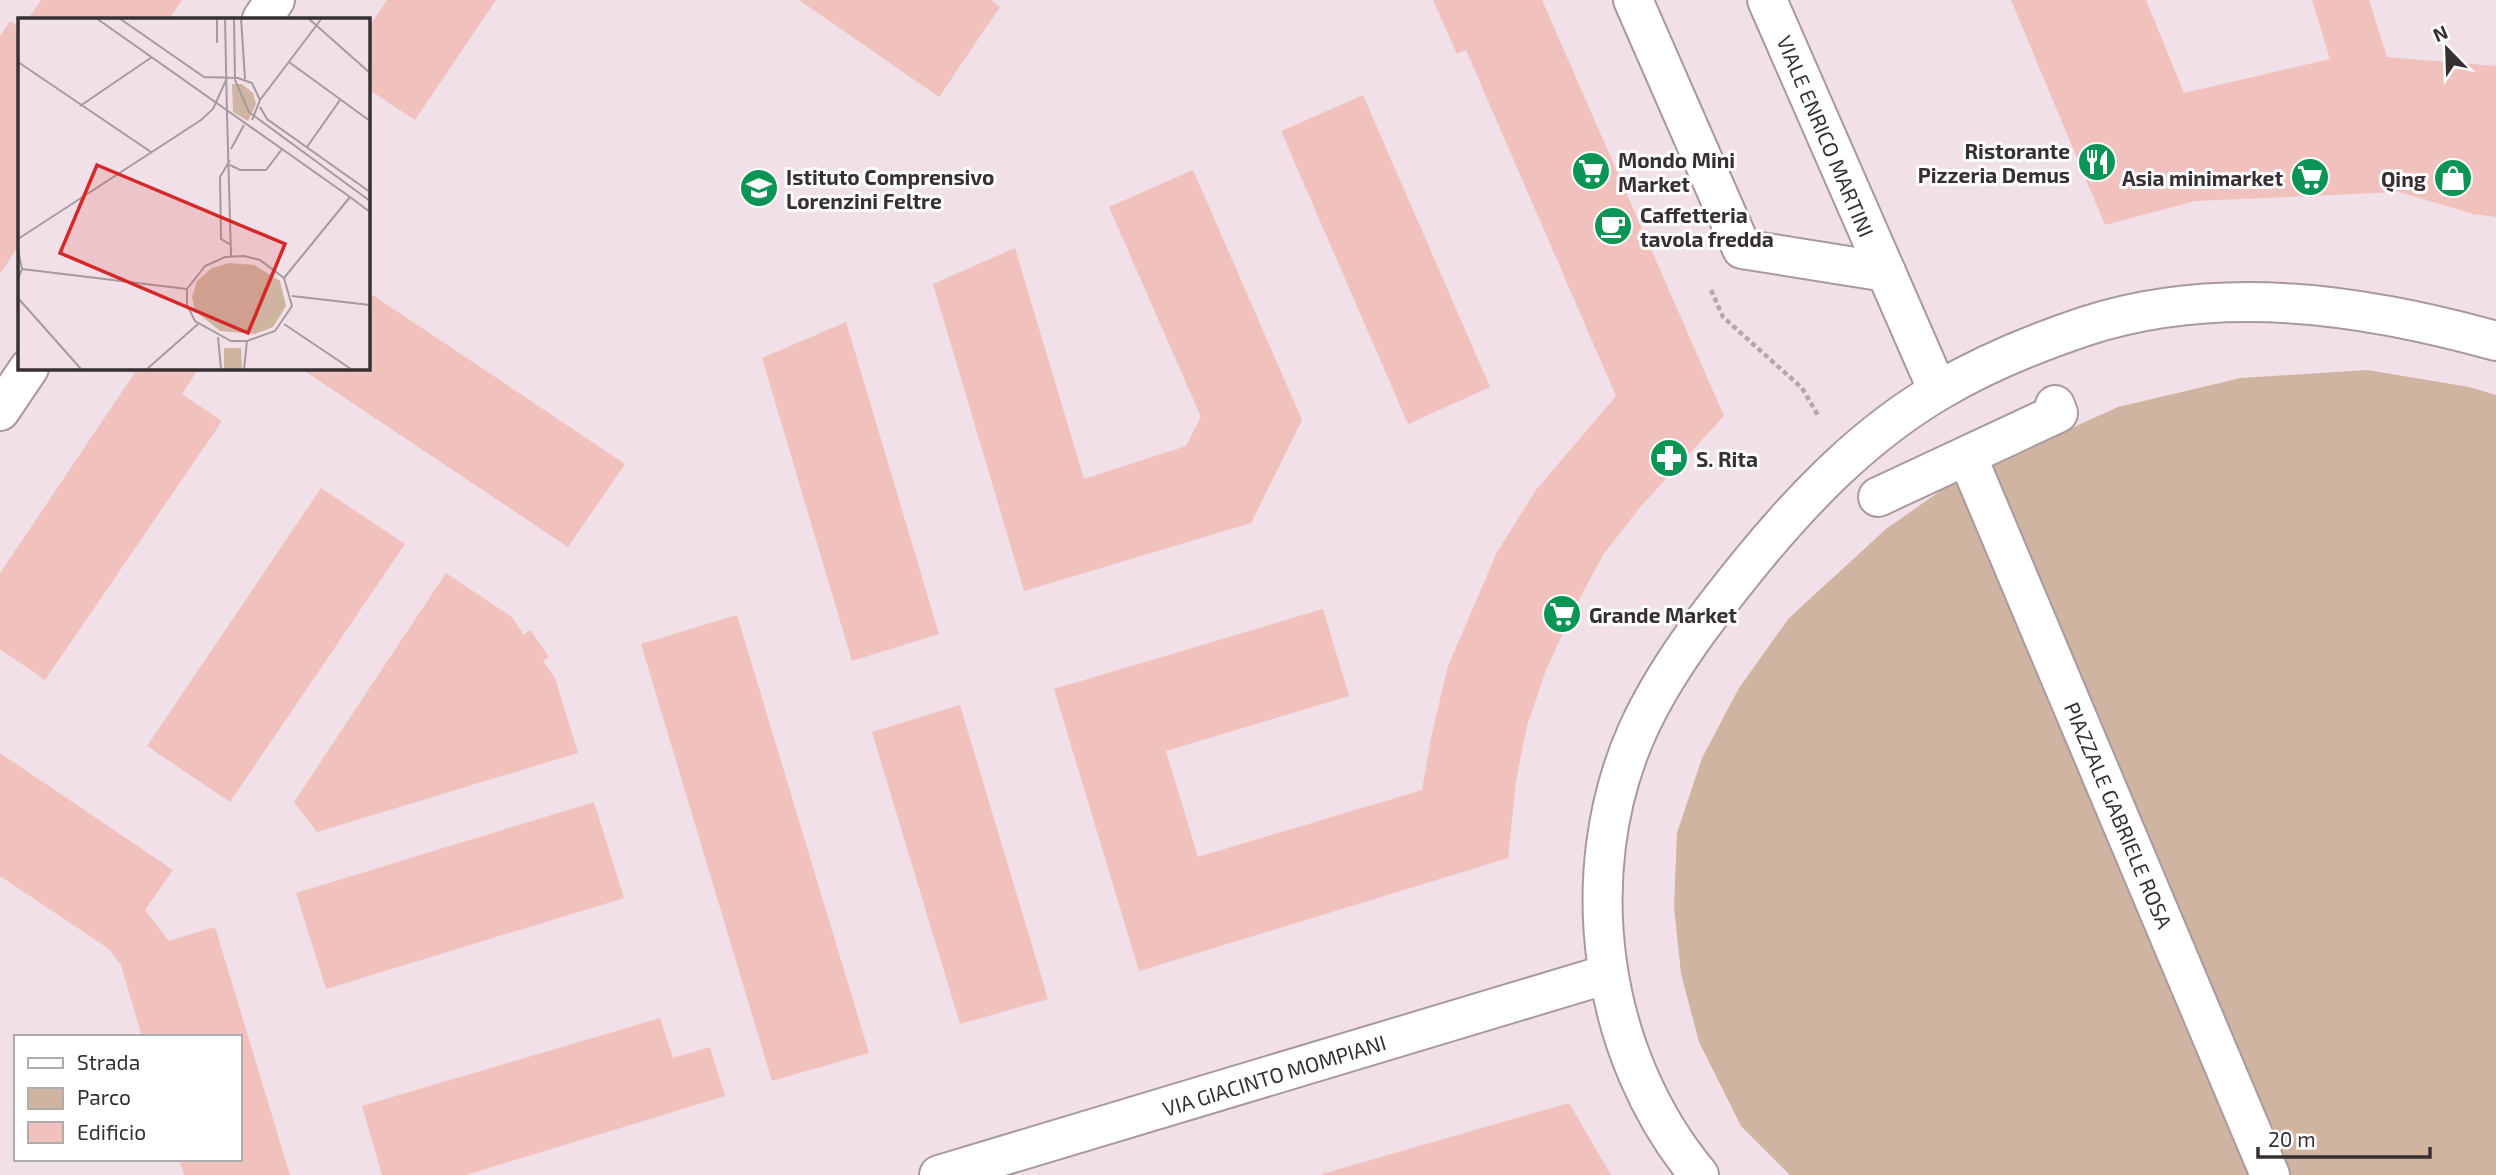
<svg xmlns="http://www.w3.org/2000/svg" width="2496" height="1175" font-family="'Exo 2',sans-serif">
<style>
.green{fill:#cfb4a1}
.building{fill:#f0c1bd}
.lines{fill:none;stroke-linecap:round;stroke-linejoin:round}
.street-casing{stroke:#a9999f;stroke-width:42}
.secondary-casing{stroke:#a9999f;stroke-width:42}
.path{stroke:#b4a6ac;stroke-width:4.5;stroke-dasharray:5 3.5;stroke-linecap:butt}
.street{stroke:#fff;stroke-width:38}
.secondary{stroke:#fff;stroke-width:38}
.labels{text-anchor:middle;dominant-baseline:central;stroke-width:6;stroke-linejoin:round;paint-order:stroke}
.street-label{font-size:21px;fill:#373033;stroke:#fff}
.poi-label{font-size:21px;font-weight:bold;fill:#373033;stroke:#fff;text-anchor:start}
.inset-road{fill:none;stroke:#a79a9f;stroke-width:2}
.view{fill:#d62828;fill-opacity:0.15;stroke:#d62828;stroke-width:3.5}
.inset-edge{fill:none;stroke:#373033;stroke-width:3.5}
</style>
<rect width="100%" height="100%" fill="#f1e0e7"/>
<path class="green" d="M2367,370L2469,387L2496,395V1175H1790L1741,1126L1699,1042L1681,974L1674,906L1677,833L1702,758L1739,688L1789,618L1886,529L1953,482L2118,407L2241,378Z"/>
<path class="building" d="M41,0H182L169,19H28Z
M387,0H496L415,120L368,89V28Z
M799,0H992L1000,7L939,97Z
M1433,0H1542L1724,416L1641,506L1603,555L1575,607L1546,670L1527,726L1516,781L1508,858L1139,971L1054,689L1323,609L1349,696L1166,751L1198,857L1422,790L1431,738L1448,666L1497,552L1536,490L1616,396L1466,50L1457,54Z
M2011,0H2146L2184,93L2330,59L2312,0H2369L2387,57L2496,66V217L2473,214L2399,192L2195,201L2105,225Z
M10,21L19,27V245L0,274V36Z
M1363,95L1490,387L1408,424L1281,131Z
M1193,170L1302,420L1251,523L1024,591L933,284L1015,248L1084,479L1186,446L1201,417L1109,207Z
M368,292L625,464L568,547L300,368H368Z
M846,322L939,634L852,661L762,358Z
M138,368H199L182,394L222,421L45,680L0,649V573Z
M321,488L405,544L230,802L147,746Z
M446,573L512,617L524,635L530,630L549,657L543,661L555,678L578,753L317,832L294,802Z
M737,615L869,1053L772,1081L641,644Z
M960,705L1048,999L960,1024L872,732Z
M0,753L173,870L145,910L169,941L215,927L290,1175H184L179,1159H240V1037H142L121,965L109,949L0,876Z
M594,802L624,898L326,989L296,893Z
M660,1018L673,1058L710,1047L725,1096L466,1175H382L362,1106Z
M1569,1103L1611,1175H1322V1174Z"/>
<g class="lines">
<defs>
<path id="street" d="M1633,0L1742,249L1886,272
M1967,456L2270,1175
M1878,497L2058,413L2055,405
M939,1175L1608,974"/>
<path id="secondary" d="M1767,0L1938,391
M262,19L275,0
M0,411L29,368
M1699,1175C1599,1055 1574,875 1637,732C1665,670 1708,615 1751,562C1805,496 1865,434 1940,390C1986,363 2035,343 2086,326C2220,283 2363,304 2496,341"/>
</defs>
<use href="#street" class="street-casing"/>
<use href="#secondary" class="secondary-casing"/>
<path class="path" d="M1711,290L1723,317L1802,388L1819,417"/>
<use href="#street" class="street"/>
<use href="#secondary" class="secondary"/>
</g>
<defs>
<symbol id="restaurant-disc" viewBox="-11 -11 22 22"><circle r="9.5" fill="#0b9555" stroke="#fff"/><path d="M-5-6h1v4h1v-4h1v4h1v-4h1v5L-1.5 .5V6h-2V.5L-5-1ZM5-6V6H3V1.5H1.5Q1.5-4 5-6Z" fill="#fff"/></symbol>
<symbol id="supermarket-disc" viewBox="-11 -11 22 22"><circle r="9.5" fill="#0b9555" stroke="#fff"/><path d="M-6-5.5h2.5l.6 2H6L4.5 2H-2.5L-4.4-4H-6ZM-1.5 3.2a1.3 1.3 0 1 0 .1 0ZM3 3.2a1.3 1.3 0 1 0 .1 0Z" fill="#fff"/></symbol>
<symbol id="shop-disc" viewBox="-11 -11 22 22"><circle r="9.5" fill="#0b9555" stroke="#fff"/><path d="M-5-2.5h2.3a2.7 3.5 0 0 1 5.4 0H5L5.5 6h-11ZM-1.5-2.5h3a1.5 2.3 0 0 0-3 0Z" fill="#fff"/></symbol>
<symbol id="school-disc" viewBox="-11 -11 22 22"><circle r="9.5" fill="#0b9555" stroke="#fff"/><path d="M0-5L7-2L0 1L-7-2ZM-4 1L0 2.5L4 1V4Q0 6-4 4Z" fill="#fff"/></symbol>
<symbol id="cafe-disc" viewBox="-11 -11 22 22"><circle r="9.5" fill="#0b9555" stroke="#fff"/><path d="M-5.5-4.5H6V0H3Q3 3.5 0 3.5H-2.5Q-5.5 3.5-5.5 0ZM3-3.2v2h1.7v-2ZM-6 4.5H4V6H-6Z" fill="#fff"/></symbol>
<symbol id="pharmacy-disc" viewBox="-11 -11 22 22"><circle r="9.5" fill="#0b9555" stroke="#fff"/><path d="M-2-6h4v4h4v4h-4v4h-4v-4h-4v-4h4Z" fill="#fff"/></symbol>
</defs>
<g fill-rule="evenodd">
<use href="#restaurant-disc" x="2075" y="140" width="44" height="44"/>
<use href="#supermarket-disc" x="1569" y="149" width="44" height="44"/>
<use href="#supermarket-disc" x="2288" y="155" width="44" height="44"/>
<use href="#shop-disc" x="2431" y="156" width="44" height="44"/>
<use href="#school-disc" x="737" y="166" width="44" height="44"/>
<use href="#cafe-disc" x="1591" y="204" width="44" height="44"/>
<use href="#pharmacy-disc" x="1647" y="436" width="44" height="44"/>
<use href="#supermarket-disc" x="1540" y="592" width="44" height="44"/>
</g>
<g class="labels">
<g class="street-label">
<text transform="translate(1826 136) rotate(67)">VIALE ENRICO MARTINI</text>
<text transform="translate(2119 815) rotate(67)">PIAZZALE GABRIELE ROSA</text>
<text transform="translate(1274 1075) rotate(-17)">VIA GIACINTO MOMPIANI</text>
</g>
<g class="poi-label">
<text x="2070" y="150" text-anchor="end">Ristorante<tspan x="2070" dy="24">Pizzeria Demus</tspan></text>
<text x="1618" y="159">Mondo Mini<tspan x="1618" dy="24">Market</tspan></text>
<text x="786" y="176">Istituto Comprensivo<tspan x="786" dy="24">Lorenzini Feltre</tspan></text>
<text x="2283" y="177" text-anchor="end">Asia minimarket</text>
<text x="2426" y="178" text-anchor="end">Qing</text>
<text x="1640" y="214">Caffetteria<tspan x="1640" dy="24">tavola fredda</tspan></text>
<text x="1696" y="458">S. Rita</text>
<text x="1589" y="614">Grande Market</text>
</g>
</g>
<g transform="translate(18 18)">
<rect width="352" height="352" fill="#f1e0e7"/>
<path d="M214,66H224L235,75L238,86L230,103L215,94ZM211,245L236,247L262,263L268,288L255,309L237,316L202,313L177,293L174,279L179,263L194,250ZM206,330H223L224,351H206Z" fill="#cfb4a1"/>
<path class="inset-road" d="M78,0L332,179M101,0L186,59L220,60L234,65L242,82L234,102M199,0V25M207,0L209,96M216,0L217,62L231,94L352,183M223,0L227,61M290,0L352,55M0,44L133,134M271,44L352,103M242,82L304,0M62,88L134,39M242,89L249,101L352,174M209,96L213,238M289,129L322,82M213,131L226,107M212,142L202,159L203,221L213,227M212,147L222,152H248L264,131M332,179L352,194M0,221L183,102L195,91L209,60M0,232L4,251L0,261M226,238L242,242L266,260L274,288L257,313L229,323H213L177,303L169,287V271L187,248L207,239ZM4,251L169,271M266,260L332,179M274,278L352,287M0,280L63,351M266,306L333,351M200,319L203,351M129,351L180,306M226,351L229,323"/>
<path class="view" d="M79,147L267,226L230,315L42,235Z"/>
<rect width="352" height="352" class="inset-edge"/>
</g>
<rect x="14" y="1035" width="228" height="126" fill="#ffffff" stroke="#afacad" stroke-width="2"/>
<rect x="28" y="1058" width="35" height="10" fill="#ffffff" stroke="#afacad" stroke-width="2"/>
<text x="77" y="1070" font-size="21" fill="#373033">Strada</text>
<rect x="28" y="1088" width="35" height="21" fill="#cfb4a1" stroke="#afacad" stroke-width="2"/>
<text x="77" y="1105" font-size="21" fill="#373033">Parco</text>
<rect x="28" y="1122" width="35" height="21" fill="#f0c1bd" stroke="#afacad" stroke-width="2"/>
<text x="77" y="1140" font-size="21" fill="#373033">Edificio</text>
<g transform="translate(2447 49) rotate(337)" stroke="#ffffff" stroke-width="5" paint-order="stroke">
<path d="M0-5L12 26L0 18L-12 26Z" fill="#373033"/>
<text y="-10" font-size="19" font-weight="bold" text-anchor="middle" fill="#373033">N</text>
</g>
<path d="M2258 1147v10h172v-10" fill="none" stroke="#373033" stroke-width="3.5"/>
<text x="2268" y="1147" font-size="21" fill="#373033" stroke="#ffffff" stroke-width="5" paint-order="stroke">20 m</text>
</svg>
